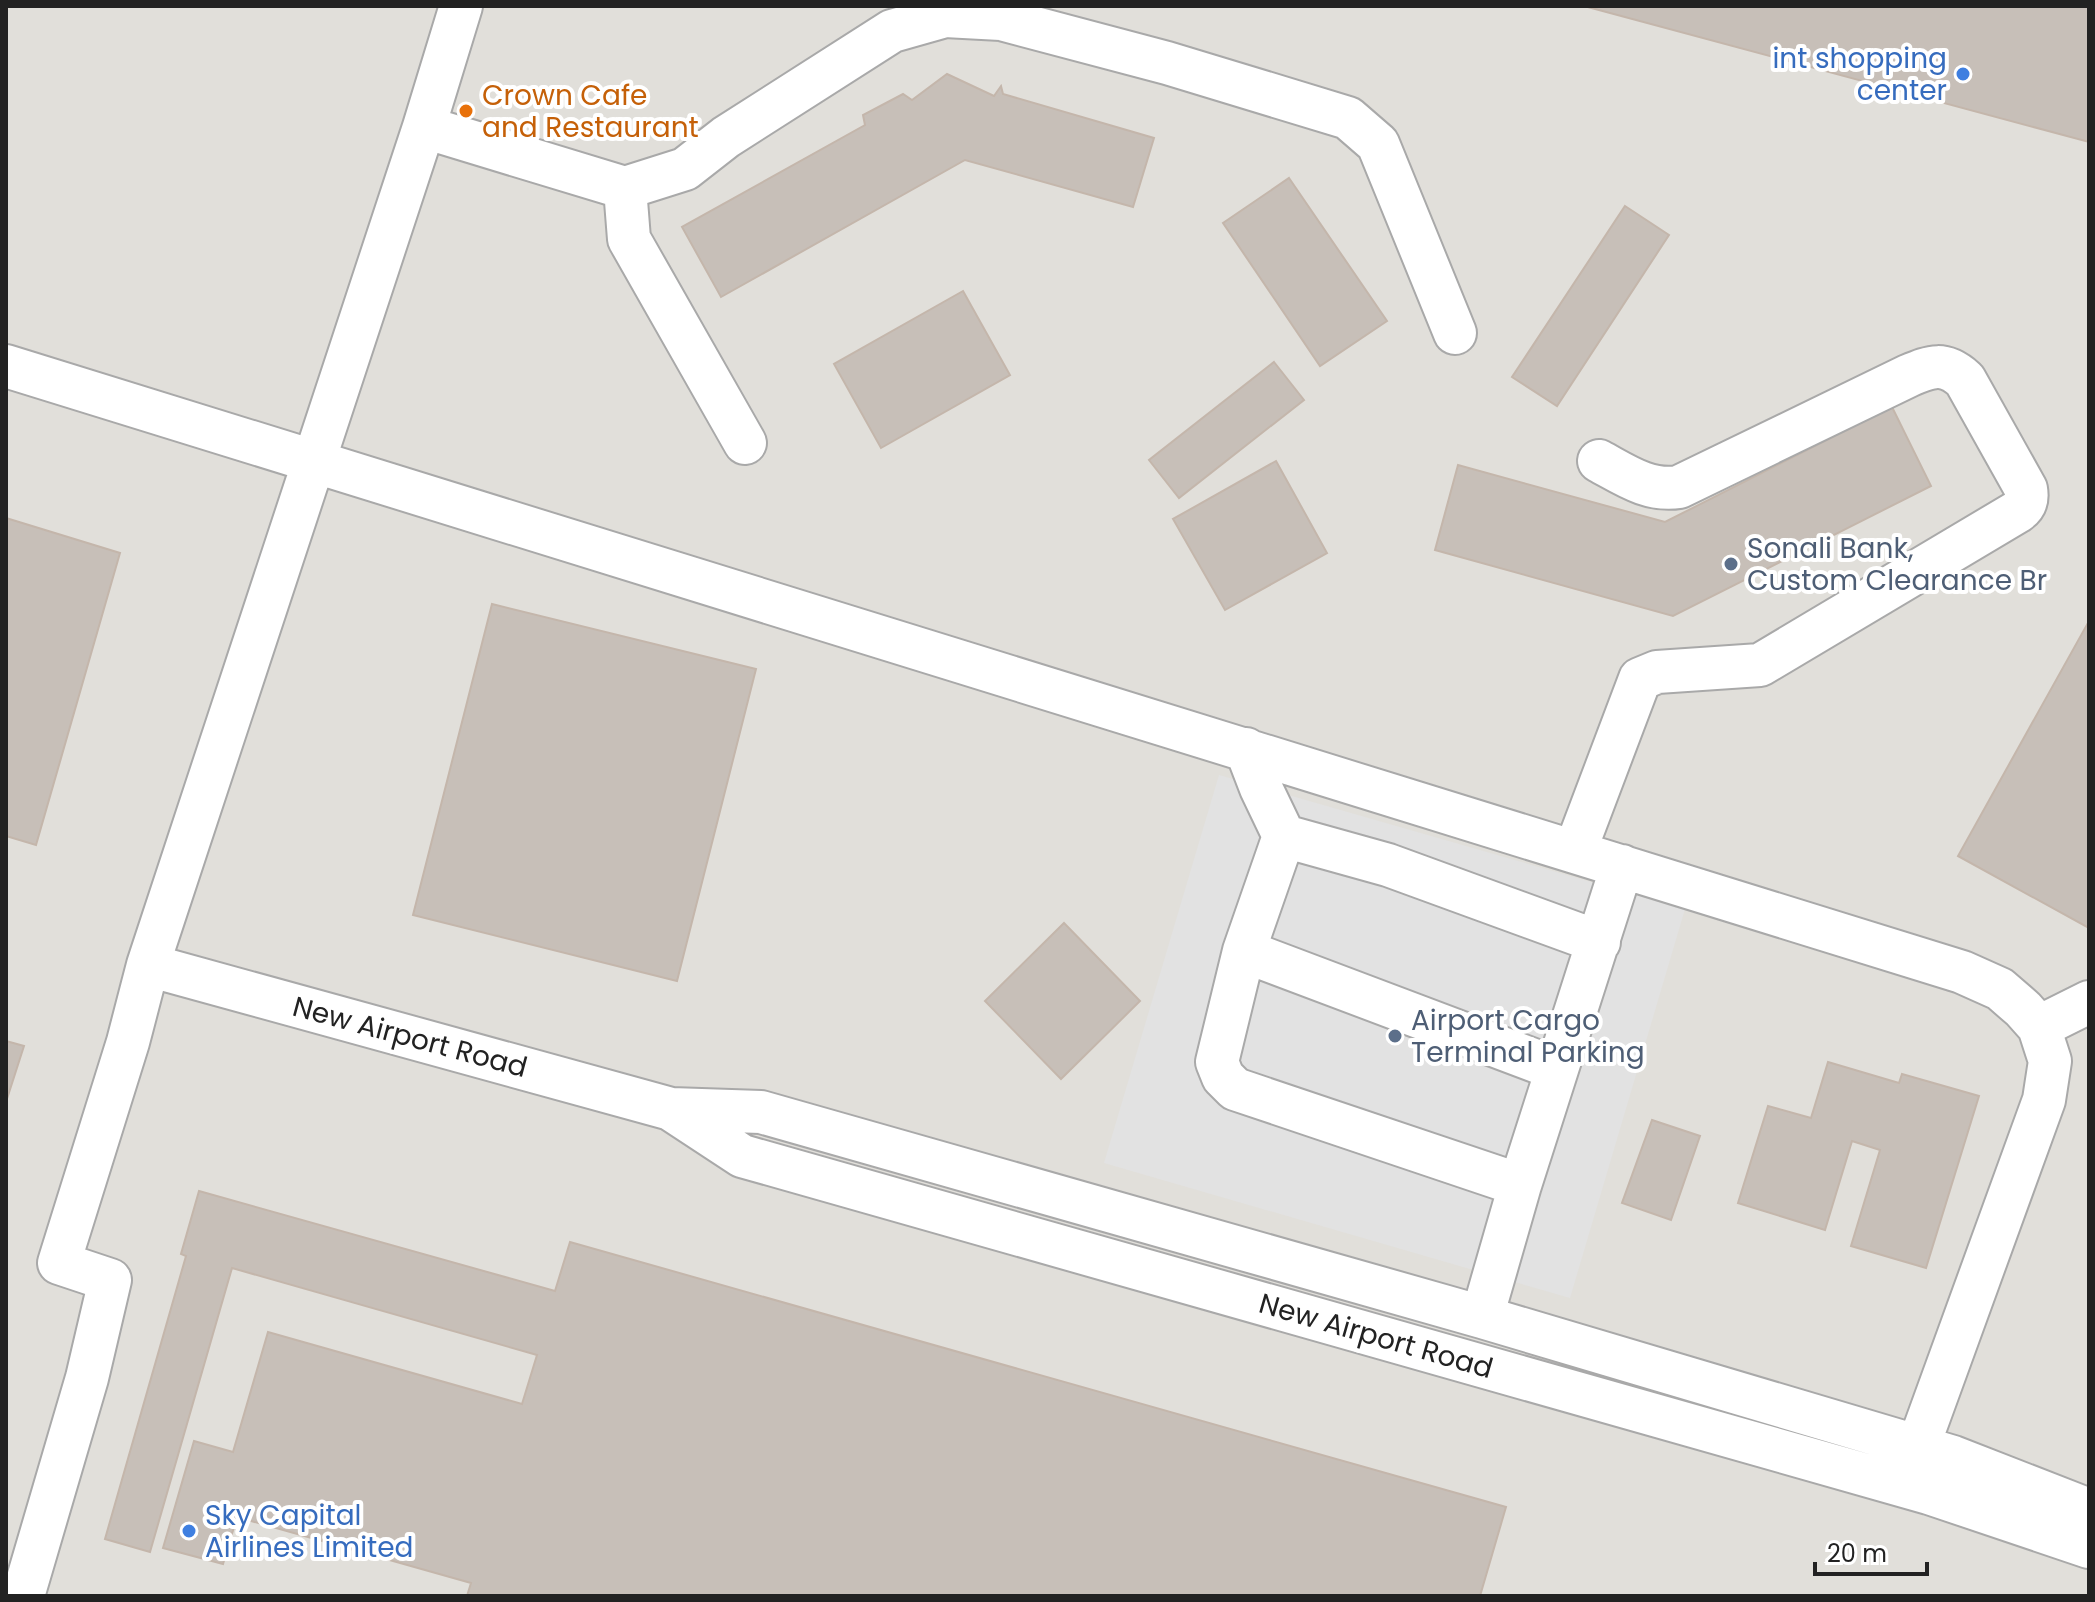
<svg xmlns="http://www.w3.org/2000/svg" width="2095" height="1602" font-family="Poppins,sans-serif">
<style>
.airport{fill:#e1dfda}
.parking{fill:#e2e2e2}
.building{fill:#c7bfb8;stroke:#c4b6ab;stroke-width:2}
.lines{fill:none;stroke-linecap:round;stroke-linejoin:round}
.minor-casing{stroke:#a9a9a9;stroke-width:46}
.minor{stroke:#fff;stroke-width:42}
.shop-dot{fill:#3f7fe0;stroke:#fff;stroke-width:3}
.food-dot{fill:#e8710a;stroke:#fff;stroke-width:3}
.service-dot{fill:#5c6f8a;stroke:#fff;stroke-width:3}
.labels{text-anchor:middle;dominant-baseline:central;stroke-width:8;stroke-linejoin:round;paint-order:stroke}
.shop-label{font-size:28px;fill:#366cbe;stroke:#fff;text-anchor:end}
.food-label{font-size:28px;fill:#c56008;stroke:#fff;text-anchor:start}
.service-label{font-size:28px;fill:#4e5e75;stroke:#fff;text-anchor:start}
.street-label{font-size:28px;fill:#222;stroke:#fff}
</style>
<rect width="100%" height="100%" fill="#f2efe9"/>
<path class="airport" d="M6,6H2089V1596H6Z"/>
<path class="parking" d="M1219,775L1685,909L1570,1298L1104,1163Z"/>
<path class="building" d="M1584,6H2089V142Z
M947,74L994,96L1001,86L1003,94L1154,138L1133,207L965,160L721,297L682,227L865,125L863,115L903,94L912,100Z
M1289,178L1387,321L1320,366L1223,223Z
M1625,206L1669,235L1557,406L1512,377Z
M963,291L1010,375L881,448L834,364Z
M1274,362L1304,400L1179,498L1149,460Z
M1892,407L1931,486L1673,616L1435,550L1458,465L1665,522Z
M1276,461L1327,553L1225,610L1173,519Z
M6,518L120,553L36,845L6,836Z
M492,604L756,669L677,981L413,915Z
M2089,621V928L1958,856Z
M1064,923L1140,1001L1061,1079L985,1001Z
M6,1041L24,1046L6,1102Z
M1828,1062L1899,1083L1902,1074L1979,1096L1926,1268L1851,1246L1880,1150L1852,1141L1825,1230L1738,1203L1768,1106L1811,1118Z
M1652,1120L1700,1136L1671,1220L1622,1203Z
M199,1191L555,1291L570,1242L1506,1507L1480,1596H467L471,1583L237,1517L223,1564L163,1548L194,1441L233,1452L268,1332L522,1404L537,1355L232,1268L150,1552L105,1539L186,1256L181,1254Z"/>
<g class="lines">
<defs>
<path id="minor" d="M424,127L625,188L685,169L726,137L892,31L945,16L1001,19L1167,63L1348,118L1378,144L1455,333
M625,188L629,239L745,443
M6,366C659,563 1310,769 1962,972L2000,989L2023,1009L2039,1027L2050,1061L2044,1100L1918,1447
M1246,749L1261,788L1284,836
M1575,851L1640,679L1657,672L1760,665L2017,512C2026,506 2028,500 2026,489L1965,380C1944,361 1932,366 1908,376L1679,487C1649,492 1625,475 1599,461
M1244,951L1557,1069
M148,965L671,1109L761,1112L1482,1317L1953,1457L2089,1510
M2039,1027L2089,1002
M672,1110L742,1156L1929,1493L2089,1547
M1520,1185L1235,1089L1223,1077L1217,1062L1244,951L1284,836L1388,865L1599,942
M1482,1317L1520,1185L1622,866
M23,1596L87,1378L110,1280L59,1263L128,1042L148,965L424,127L461,6"/>
</defs>
<use href="#minor" class="minor-casing"/>
<use href="#minor" class="minor"/>
</g>
<g class="shop-dot">
<circle cx="1963" cy="74" r="8"/>
<circle cx="189" cy="1531" r="8"/>
</g>
<circle class="food-dot" cx="466" cy="111" r="8"/>
<g class="service-dot">
<circle cx="1731" cy="564" r="8"/>
<circle cx="1395" cy="1036" r="8"/>
</g>
<g class="labels">
<g class="shop-label">
<text x="1947" y="58">int shopping<tspan x="1947" dy="32">center</tspan></text>
<text x="205" y="1515" text-anchor="start">Sky Capital<tspan x="205" dy="32">Airlines Limited</tspan></text>
</g>
<g class="food-label">
<text x="482" y="95">Crown Cafe<tspan x="482" dy="32">and Restaurant</tspan></text>
</g>
<g class="service-label">
<text x="1747" y="548">Sonali Bank,<tspan x="1747" dy="32">Custom Clearance Br</tspan></text>
<text x="1411" y="1020">Airport Cargo<tspan x="1411" dy="32">Terminal Parking</tspan></text>
</g>
<g class="street-label">
<text transform="translate(410 1037) rotate(15)">New Airport Road</text>
<text transform="translate(1376 1336) rotate(16)">New Airport Road</text>
</g>
</g>
<rect width="2095" height="1602" fill="none" stroke="#222222" stroke-width="16"/>
<path d="M1815 1562v12h112v-12" fill="none" stroke="#222222" stroke-width="4"/>
<text x="1827" y="1562" font-size="24" fill="#222222" stroke="#ffffff" stroke-width="6" paint-order="stroke">20 m</text>
</svg>
